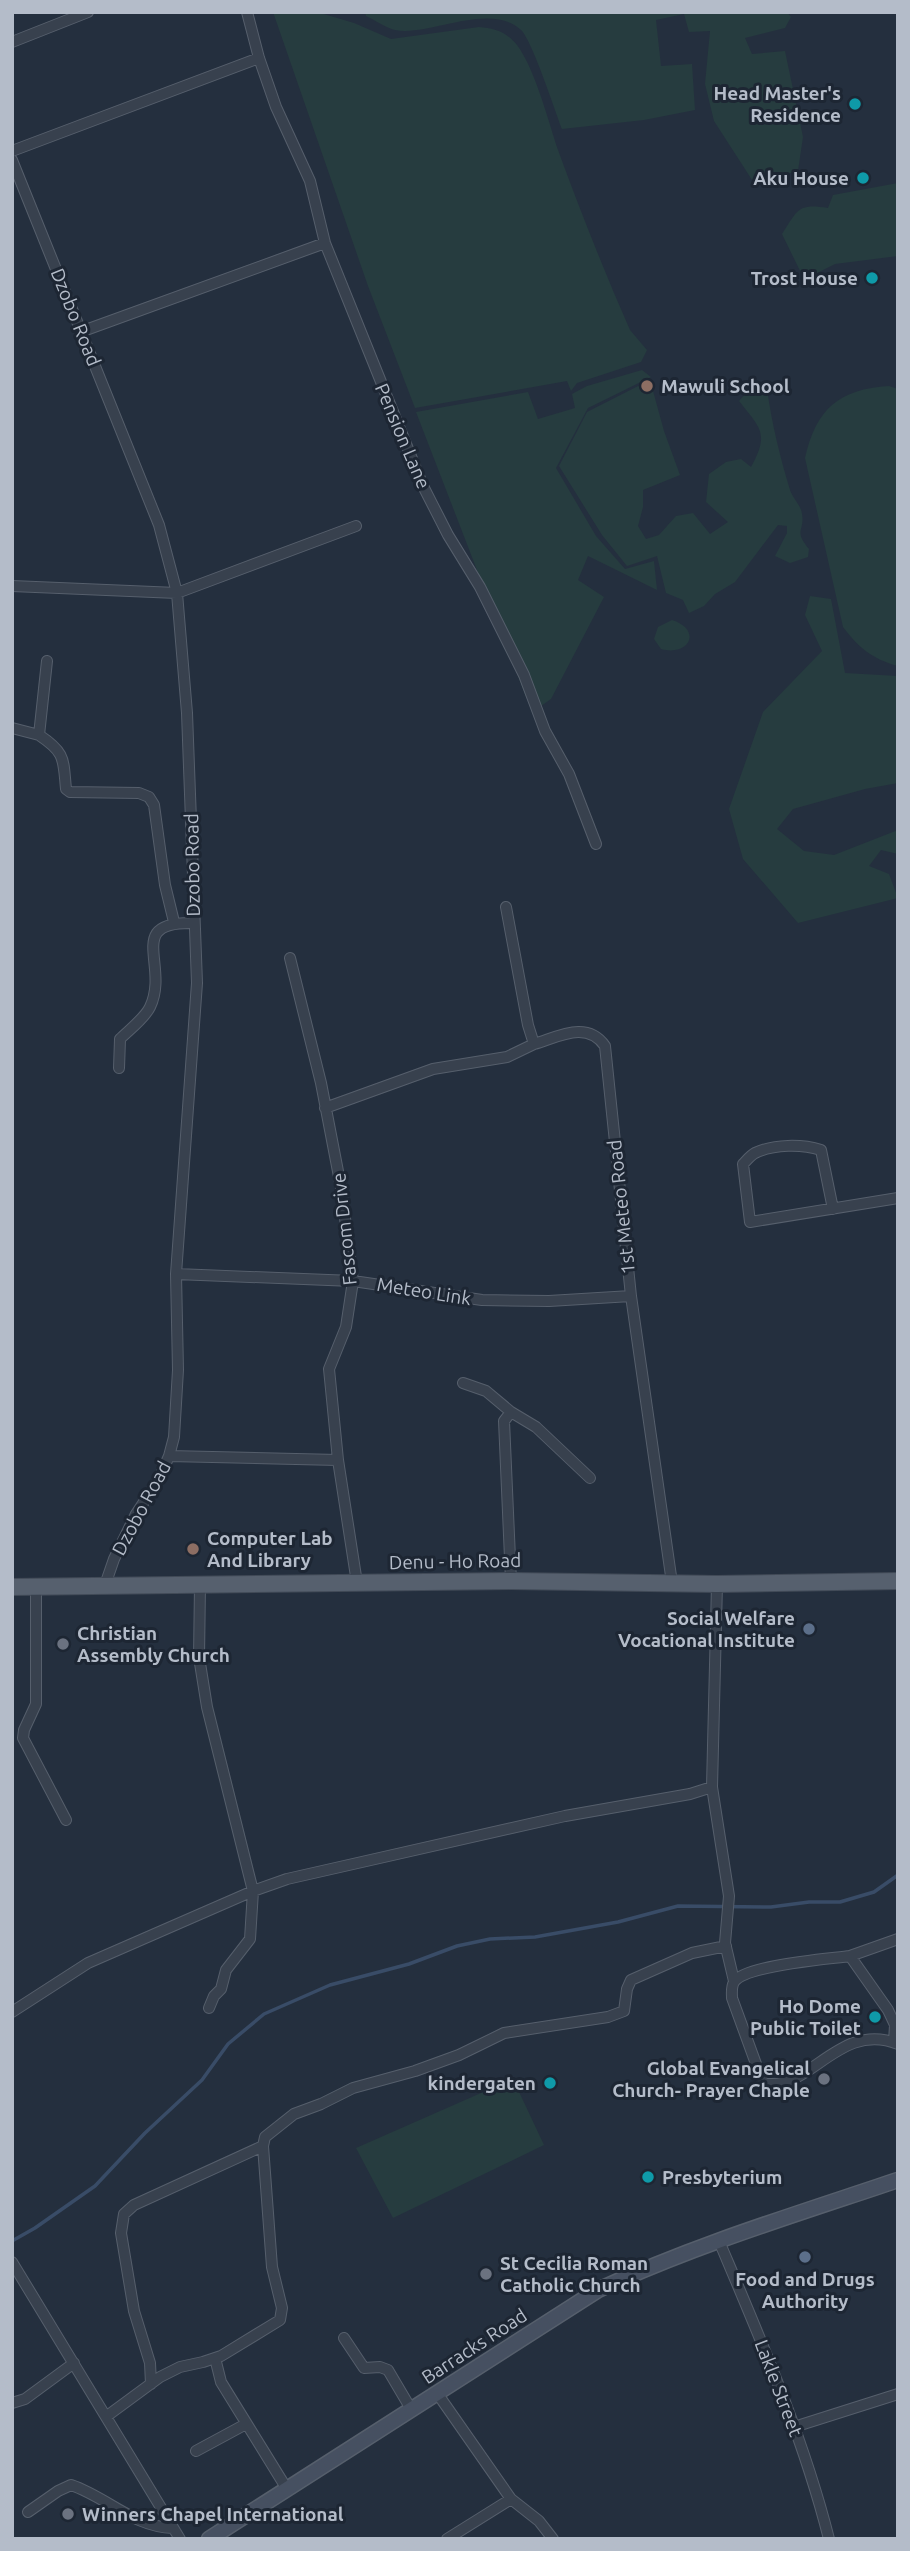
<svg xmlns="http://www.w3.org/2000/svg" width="910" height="2551" font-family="Ubuntu,sans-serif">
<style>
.green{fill:#263c3f}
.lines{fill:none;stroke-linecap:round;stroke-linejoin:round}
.stream{stroke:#394c67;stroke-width:3.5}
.street-casing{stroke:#565f6c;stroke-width:12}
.secondary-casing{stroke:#565f6c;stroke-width:17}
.primary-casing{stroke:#414a57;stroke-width:18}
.street{stroke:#38414e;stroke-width:10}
.secondary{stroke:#465061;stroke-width:14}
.primary{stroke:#56606e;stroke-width:16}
.culture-dot{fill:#0f9aa8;stroke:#1d2633;stroke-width:2.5}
.education-dot{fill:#8d6e63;stroke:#1d2633;stroke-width:2.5}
.service-dot{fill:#5c6f8a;stroke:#1d2633;stroke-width:2.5}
.worship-dot{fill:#6b7280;stroke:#1d2633;stroke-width:2.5}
.labels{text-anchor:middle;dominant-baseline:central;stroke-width:6;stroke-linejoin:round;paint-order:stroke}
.poi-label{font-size:19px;font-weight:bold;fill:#b4bcc9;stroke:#1d2633;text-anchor:end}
.street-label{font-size:19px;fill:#b4bcc9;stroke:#1d2633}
</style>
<rect width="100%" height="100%" fill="#242f3e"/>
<path class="green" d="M273,12H317L354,23L391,39L479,27C494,28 507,32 517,45C535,69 548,120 558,150C580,210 604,271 630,330L647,350L641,362L577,383L571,391L567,381L415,408L368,286Z
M365,12H787L791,17L785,28L745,38L752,54L785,51L803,137L798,171L754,183L714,121L705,84L710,31L689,32L684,14L656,20L661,66L692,64L695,110L644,120L562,129C555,111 532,40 521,30C489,1 429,37 395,30C386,28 375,20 366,16Z
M898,183V256L835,264L809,277H803L782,234C798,210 797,203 828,208L833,195Z
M642,370L651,377L588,408L556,468L596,536L625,569L654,561L657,590L588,556L578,580L604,597L551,699L541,706L526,697L416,412L528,392L538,419L575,408L572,394L587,386Z
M650,380L664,431L680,475L643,490V507L638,526L646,539L659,535L676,516L693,513L710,534L728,522L706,502L709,474L726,462L741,459L751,467C770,433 760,428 739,401L746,393L767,389C772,424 780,457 790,490C793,499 801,505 802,514C805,531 793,530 809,549L808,557L790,563L775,556L787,533V526L778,525L735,582L715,594L704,606L689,613L683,600L666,593L657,556L627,566L602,535L559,466L587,412Z
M889,386L898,389V666C872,659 859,648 843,627L805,458C816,409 839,389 889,386Z
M810,596L831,599L845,673L898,676V783L865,789L793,809L777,829L804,851L834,855L898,830V854L881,850L869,866L889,874L898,898L798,923L743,859L729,809L763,712L822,651L805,615Z
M672,620C703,630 689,657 661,649L654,639L658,627Z
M513,2079L544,2145L393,2218L356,2148Z"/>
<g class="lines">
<path class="stream" d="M12,2241L35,2228L95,2186L145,2133L202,2080L228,2044L264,2014L330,1985L409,1964L457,1946L490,1939L535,1937L618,1922L678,1906L771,1907L809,1902H840L874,1892L898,1875"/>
<defs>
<path id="street" d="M247,12L259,58L276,107L310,181L325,243L423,486L448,535L480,587L524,675L545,731L569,774L596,844
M12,42L88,12
M12,151L259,58
M12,160L159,525L177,593L187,713L197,983L176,1274L178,1370L174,1437L169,1456L159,1479L136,1514L114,1559L105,1585
M83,331L325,243
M12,586L177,593L356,526
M47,661L39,735C66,753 63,759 66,789L70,792L139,793L149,797L154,805L165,885L174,922
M12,728L39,735
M506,907L528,1025L534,1044C558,1037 587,1020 605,1046L631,1296L672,1583
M290,958L321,1083L341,1187L353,1281L346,1327L329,1369L338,1460L357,1583
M119,1068L120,1039C129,1030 145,1018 150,1007C170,965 124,921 194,923
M325,1108L433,1069L507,1057L534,1044
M833,1209L821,1150C802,1144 774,1144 755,1153C751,1155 746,1161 743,1164L750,1222L898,1198
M176,1274L353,1281L482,1300L549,1301L631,1296
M463,1383L486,1391L511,1412
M169,1456L338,1460
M511,1581L504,1421L511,1412L536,1427L590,1478
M200,1585L199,1657L207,1707L253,1891L250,1939L226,1970L221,1989L214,1996L209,2008
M36,1587V1704L24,1730L23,1738L66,1820
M712,1787L729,1896L725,1943L734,1981
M850,1956L898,1939
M12,2012L88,1963L253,1891L287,1879L565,1816L690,1794L712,1787L717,1584
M894,2042L895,2025L888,2010L850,1956C828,1959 745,1965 734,1982C731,1987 732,1993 732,1998L763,2083C809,2094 838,2020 898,2044
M719,2241C760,2338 803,2436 829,2539
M12,2262L180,2539
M344,2338L364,2368L380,2367L388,2370L411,2409
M215,2358L221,2382L287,2489
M151,2384L150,2363L134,2311L121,2233L124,2214L134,2205L263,2146
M437,2393L511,2499L539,2521L553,2539
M12,2403L25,2399L74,2363
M107,2416L160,2377L180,2367L203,2362L221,2356L280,2320L282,2308L272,2267L263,2146L265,2137L294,2114L321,2104L353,2088L415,2071L459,2055L504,2033L608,2017L624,2011L627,1989L631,1980L692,1953L726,1946
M794,2427L898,2394
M196,2451L246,2424
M28,2512L58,2491L71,2485C107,2497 133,2527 173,2528
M447,2539L511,2499"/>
<path id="secondary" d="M209,2539L598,2290C695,2245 797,2214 898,2180"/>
<path id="primary" d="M12,1587L511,1581L717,1584L898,1581"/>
</defs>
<use href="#street" class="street-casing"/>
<use href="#secondary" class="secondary-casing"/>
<use href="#primary" class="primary-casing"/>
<use href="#street" class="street"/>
<use href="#secondary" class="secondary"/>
<use href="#primary" class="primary"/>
</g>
<g class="culture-dot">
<circle cx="855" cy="104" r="7"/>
<circle cx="863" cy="178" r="7"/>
<circle cx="872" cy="278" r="7"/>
<circle cx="875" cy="2017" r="7"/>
<circle cx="550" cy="2083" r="7"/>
<circle cx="648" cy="2177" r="7"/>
</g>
<g class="education-dot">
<circle cx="647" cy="386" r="7"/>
<circle cx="193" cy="1549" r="7"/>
</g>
<g class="service-dot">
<circle cx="809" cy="1629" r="7"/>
<circle cx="805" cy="2257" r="7"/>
</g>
<g class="worship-dot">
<circle cx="63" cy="1644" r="7"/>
<circle cx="824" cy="2079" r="7"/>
<circle cx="486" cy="2274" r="7"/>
<circle cx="68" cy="2514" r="7"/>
</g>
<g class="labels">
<g class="poi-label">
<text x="841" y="93">Head Master's<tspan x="841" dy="22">Residence</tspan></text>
<text x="849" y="178">Aku House</text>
<text x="858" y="278">Trost House</text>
<text x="661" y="386" text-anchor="start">Mawuli School</text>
<text x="207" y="1538" text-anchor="start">Computer Lab<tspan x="207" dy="22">And Library</tspan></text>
<text x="795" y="1618">Social Welfare<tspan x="795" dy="22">Vocational Institute</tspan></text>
<text x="77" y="1633" text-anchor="start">Christian<tspan x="77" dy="22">Assembly Church</tspan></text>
<text x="861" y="2006">Ho Dome<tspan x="861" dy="22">Public Toilet</tspan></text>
<text x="810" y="2068">Global Evangelical<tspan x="810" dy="22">Church- Prayer Chaple</tspan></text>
<text x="536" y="2083">kindergaten</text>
<text x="662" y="2177" text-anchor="start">Presbyterium</text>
<text x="500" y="2263" text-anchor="start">St Cecilia Roman<tspan x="500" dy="22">Catholic Church</tspan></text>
<text x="805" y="2279" text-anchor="middle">Food and Drugs<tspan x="805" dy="22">Authority</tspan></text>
<text x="82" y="2514" text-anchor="start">Winners Chapel International</text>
</g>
<g class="street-label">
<text transform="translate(76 317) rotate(68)">Dzobo Road</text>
<text transform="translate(403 436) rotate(67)">Pension Lane</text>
<text transform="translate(192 865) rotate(-91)">Dzobo Road</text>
<text transform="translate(621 1207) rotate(-96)">1st Meteo Road</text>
<text transform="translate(344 1229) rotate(-96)">Fascom Drive</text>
<text transform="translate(424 1291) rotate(9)">Meteo Link</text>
<text transform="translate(141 1508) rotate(-62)">Dzobo Road</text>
<text transform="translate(455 1561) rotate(-1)">Denu - Ho Road</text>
<text transform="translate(474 2346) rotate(-33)">Barracks Road</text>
<text transform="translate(779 2388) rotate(69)">Lakle Street</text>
</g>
</g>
<rect width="910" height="2551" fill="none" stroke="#b4bcc9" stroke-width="28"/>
</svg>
